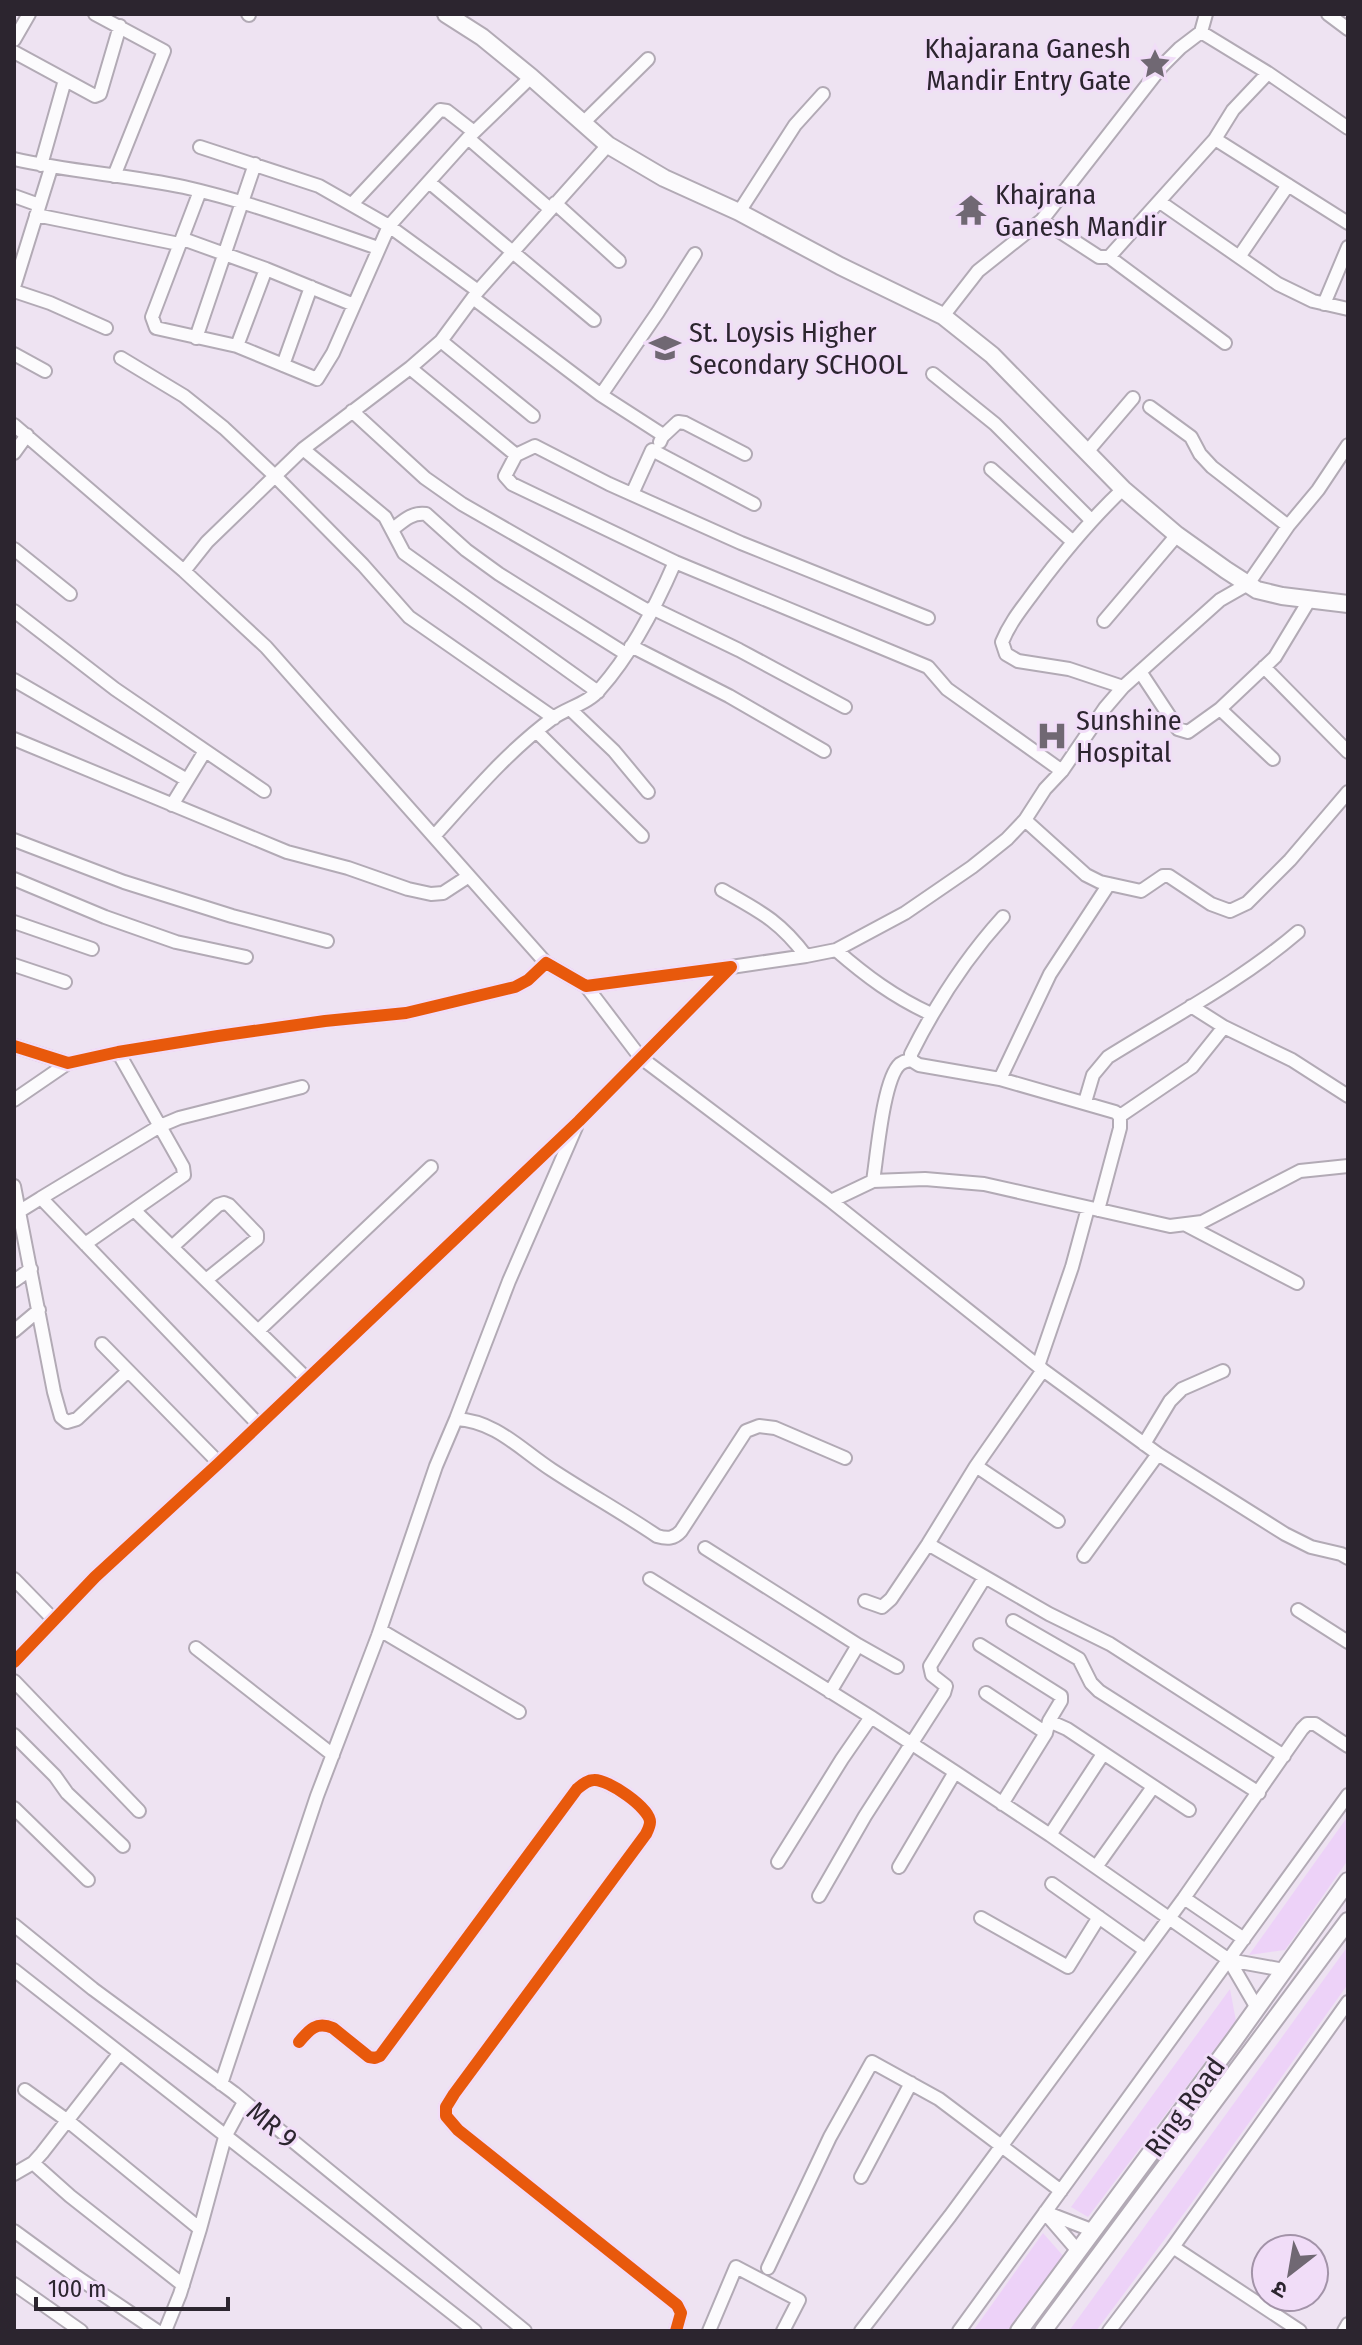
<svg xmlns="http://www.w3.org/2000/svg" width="1362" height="2345" font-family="'Fira Sans Condensed','Noto Sans Devanagari',sans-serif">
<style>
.green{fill:#edd2f8}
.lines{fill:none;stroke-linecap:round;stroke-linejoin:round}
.minor-casing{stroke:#b2aab5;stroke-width:16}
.major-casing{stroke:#b2aab5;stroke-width:20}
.minor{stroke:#fcfbfd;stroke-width:12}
.major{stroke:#fcfbfd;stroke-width:16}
.cycleway-casing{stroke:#f1ddf8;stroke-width:17}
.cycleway{stroke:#e8590c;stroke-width:12}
.labels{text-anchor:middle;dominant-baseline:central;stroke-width:6;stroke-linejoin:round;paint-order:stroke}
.poi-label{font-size:28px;fill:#2c252f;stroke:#f1ddf8;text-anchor:start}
.street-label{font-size:28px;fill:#2c252f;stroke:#f1ddf8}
</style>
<rect width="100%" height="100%" fill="#eee3f2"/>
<path class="green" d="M1348,1816V1860L1285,1950L1249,1955Z
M1348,1946V1984L1188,2208L1096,2331H1069Z
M1230,1989L1236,2021L1088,2217L1071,2207Z
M1043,2233L1065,2258L1007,2331H973Z"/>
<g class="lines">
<defs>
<path id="minor" d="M95,14L164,51L114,176
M248,14L249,15
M1328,14L1348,29
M1201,32L1206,14
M14,40L29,14
M14,52L95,96L100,94L120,26
M1268,73L1233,110L1215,139L1348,223
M583,123L648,59
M468,138L550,209
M200,147L319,186L389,226L478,291
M14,159C70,172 128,175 184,187C250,202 314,226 378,248
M41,165L65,80
M429,182L594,320
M200,191L152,317L156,328L237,346L317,379L333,353L389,226L468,138L531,77
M14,196L39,205
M1160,202L1278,284L1313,301L1348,309
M555,203L619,261
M352,204L440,110L447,111L474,132
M739,212L795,125L823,94
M36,215L179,244
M1042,220L1099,257H1109L1215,139
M183,239L266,269L354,305
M1109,257L1225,343
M1239,257L1288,185
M14,287L51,168
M14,291L50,303L106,328
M473,298L601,395L658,312L695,254
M1324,304L1348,247
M943,316L978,271L1042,220L1162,66L1180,48L1201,32L1268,73L1348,128
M196,338L255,164
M441,341L533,416
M237,346L266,269
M14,354L45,371
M121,358L184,396L224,428L274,475L363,565L409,617L554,718
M283,365L311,287
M410,368L516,455L535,446L609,484L741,543L928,618
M933,374L995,424L1091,520
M601,395L663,435L660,442
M1150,407L1191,437L1200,454L1212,467L1288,526
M352,411L425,478L462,504L650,612
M14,425L184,571L266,647L546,963
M663,436L678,422L685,423L745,454
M303,449L385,517L404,553L598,692
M14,453L27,435
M1086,453L1133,398
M516,455L505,476L512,484L675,562
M991,469L1072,541
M632,494L652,450L754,504
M393,529C403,521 412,512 426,514L466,550L499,574L626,654
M14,549L70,594
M184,571L207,542L303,449L410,368L441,341L478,291L608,145
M652,608L739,650L845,707
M14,611L115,689L264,791
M1104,621L1177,535
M631,646L729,696L824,751
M1264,667L1348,752
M1141,673L1178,729L1188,732L1220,709L1275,657L1310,599
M14,680L187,780
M1123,687L1069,669L1018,661L1006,654L1002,642C1010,622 1023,607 1036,589C1063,553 1090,520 1123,489
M570,709L614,751L648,792
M1220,709L1273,759
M537,732L642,836
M14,739L287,852L348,868L408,889L431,894L443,893L469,876
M172,805L205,751
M1025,820L1086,875L1100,882L1141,891L1163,876H1169L1211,904L1230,911L1247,903L1290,860L1348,792
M435,835C472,794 508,751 553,718C567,708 589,703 600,689C632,653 656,606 675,562L928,667L947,689L1062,771
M14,840L124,882L232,916L327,941
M14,879L105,917L176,942L246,957
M722,890C759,911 779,920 806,956
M1003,917C965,959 936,1004 911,1054V1060L919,1065L1000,1079L1115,1112L1120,1116V1128L1098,1210
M14,922L92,949
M836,950C866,976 894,997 931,1014
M14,965L65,982
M731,967L806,956L836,950L905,913L972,867L1007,839L1025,820L1045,789L1062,771L1105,708L1123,687L1220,600L1248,584L1288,526L1318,490L1348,445
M586,986L640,1057L831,1201L873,1181L925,1179L984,1184L1170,1226L1202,1222L1300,1171L1348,1166
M1191,1006L1224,1027L1292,1060L1348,1096
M14,1046L68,1063L118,1052L218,1036L325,1021L406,1013L515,987L528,980L546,963L586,986L731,967L579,1121L219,1463L95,1577L14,1662
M1000,1079L1050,974L1109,884
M14,1100L68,1063
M1085,1102L1093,1075L1108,1057C1172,1017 1241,981 1298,932
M1120,1116L1192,1067L1224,1027
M873,1181C877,1157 883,1079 900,1064C904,1061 906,1061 911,1060
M14,1186L54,1392L61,1417L67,1422L77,1419L128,1371
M41,1198L160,1126L179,1118L302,1087
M831,1201L1043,1370L1158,1454L1285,1534L1311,1547L1341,1554L1348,1558
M134,1210L307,1379
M20,1211L41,1198L259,1425
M1186,1225L1297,1283
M85,1244L184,1175L183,1167L118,1052
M172,1247L218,1205L224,1203L229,1205L257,1234V1239L206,1280
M14,1281L31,1269
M14,1331L39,1310
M258,1331L431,1167
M102,1344L219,1463
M1038,1366L1072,1267L1088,1208
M456,1419C496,1421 521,1450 552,1470C587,1493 623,1513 657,1536C667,1539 674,1539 681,1531L746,1431L759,1426L775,1428L845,1458
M1144,1444L1170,1401L1182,1389L1223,1371
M976,1466L1058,1521
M928,1544L1049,1614L1110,1644L1284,1756
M705,1548L858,1645L897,1667
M1084,1556L1158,1454
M14,1579L54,1620
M650,1579L871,1717L955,1772L1050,1835L1229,1960L1284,1970
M865,1601L882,1607L891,1599L928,1544L976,1466L1043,1370
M1298,1610L1348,1642
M1013,1621L1079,1659L1091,1683L1099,1691L1259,1793
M380,1630L519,1712
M980,1645L1061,1696V1701L1049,1721
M196,1648L333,1755
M14,1681L139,1811
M830,1692L858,1645
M986,1693L1046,1733
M14,1735L55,1776L67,1793L123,1846
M1002,1804L1046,1733L1049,1721L1067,1729L1189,1810
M14,1808L88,1880
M1050,1835L1103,1754
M778,1862L842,1759L871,1717
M899,1867L955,1772
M1096,1867L1153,1787
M1052,1884L1145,1950
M819,1896L865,1816L944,1693L946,1686L932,1675L930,1666L985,1577
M1184,1898L1244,1939
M981,1918L1068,1967L1099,1917
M14,1925L93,1989L234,2093L525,2331
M1229,1960L1257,2008
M14,1970L475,2331
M299,2042C309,2030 316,2021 333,2028L369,2057L375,2058L380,2056L577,1789C582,1785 587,1780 594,1780C608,1779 650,1808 650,1822C650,1825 647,1832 646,1834L454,2094L446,2107V2116L458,2130L677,2305L681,2313L676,2331
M221,2084L317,1796L378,1636L436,1466L456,1419L509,1281L576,1127
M25,2090L68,2121L200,2229
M33,2163L70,2196L183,2285
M14,2174L33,2163L42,2153L119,2054
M861,2177L911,2083
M1045,2212L1094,2231
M1047,2215L1078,2251
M14,2231L77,2277L157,2331
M1173,2247L1300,2331
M768,2268L830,2137L872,2062L939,2099L1061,2191
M14,2284L81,2331
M165,2331L180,2294L200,2229L225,2137L244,2102
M709,2331L736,2267L799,2300L783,2331
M861,2331L950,2216L1184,1898L1302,1729L1307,1724H1315L1348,1746
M959,2331L1348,1795
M1109,2331L1173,2247L1348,2002
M1344,2331L1348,2324"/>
<path id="major" d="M446,14L482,37L531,77L608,145L664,178L739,212L840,266L943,316L992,355L1123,489L1177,535L1226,570L1257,590L1282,596L1348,604
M1019,2331L1234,2040L1348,1881
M1043,2331L1348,1921"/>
</defs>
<use href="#minor" class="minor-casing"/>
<use href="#major" class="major-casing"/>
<use href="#minor" class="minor"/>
<use href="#major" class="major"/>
<defs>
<path id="cycleway" d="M14,1046L68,1063L118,1052L218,1036L325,1021L406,1013L515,987L528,980L546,963L586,986L731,967L579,1121L219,1463L95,1577L14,1662
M299,2042C309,2030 316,2021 333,2028L369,2057L375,2058L380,2056L577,1789C582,1785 587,1780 594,1780C608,1779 650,1808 650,1822C650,1825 647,1832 646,1834L454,2094L446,2107V2116L458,2130L677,2305L681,2313L676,2331"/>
</defs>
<use href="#cycleway" class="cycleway-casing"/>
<use href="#cycleway" class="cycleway"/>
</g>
<defs>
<symbol id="sight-bare" viewBox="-9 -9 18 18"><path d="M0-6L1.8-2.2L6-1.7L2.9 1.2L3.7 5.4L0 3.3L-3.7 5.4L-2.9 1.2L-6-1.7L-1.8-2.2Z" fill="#706873" stroke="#f1ddf8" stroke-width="2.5" paint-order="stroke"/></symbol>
<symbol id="temple-bare" viewBox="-9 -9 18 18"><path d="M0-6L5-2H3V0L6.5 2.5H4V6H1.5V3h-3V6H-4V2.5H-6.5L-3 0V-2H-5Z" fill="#706873" stroke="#f1ddf8" stroke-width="2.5" paint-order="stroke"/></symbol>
<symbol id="school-bare" viewBox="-9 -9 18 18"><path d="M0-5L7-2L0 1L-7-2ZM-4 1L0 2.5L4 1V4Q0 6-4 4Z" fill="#706873" stroke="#f1ddf8" stroke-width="2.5" paint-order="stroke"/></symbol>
<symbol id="hospital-bare" viewBox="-9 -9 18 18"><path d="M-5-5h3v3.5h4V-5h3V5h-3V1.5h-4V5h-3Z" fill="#706873" stroke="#f1ddf8" stroke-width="2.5" paint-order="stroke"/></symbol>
</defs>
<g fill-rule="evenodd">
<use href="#sight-bare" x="1133" y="42" width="44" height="44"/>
<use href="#temple-bare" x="949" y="188" width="44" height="44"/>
<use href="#school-bare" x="643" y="326" width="44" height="44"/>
<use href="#hospital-bare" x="1030" y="714" width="44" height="44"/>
</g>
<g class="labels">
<g class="poi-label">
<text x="1131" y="48" text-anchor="end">Khajarana Ganesh<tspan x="1131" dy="32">Mandir Entry Gate</tspan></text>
<text x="995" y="194">Khajrana<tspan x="995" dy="32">Ganesh Mandir</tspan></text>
<text x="689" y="332">St. Loysis Higher<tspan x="689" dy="32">Secondary SCHOOL</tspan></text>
<text x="1076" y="720">Sunshine<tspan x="1076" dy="32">Hospital</tspan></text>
</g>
<g class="street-label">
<text transform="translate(1185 2107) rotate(-54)">Ring Road</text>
<text transform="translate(272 2125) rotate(40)">MR 9</text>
</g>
</g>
<rect width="1362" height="2345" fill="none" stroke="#2c252f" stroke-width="32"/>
<g transform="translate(1290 2273) rotate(211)"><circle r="38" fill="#f1ddf8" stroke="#a293a8" stroke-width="2"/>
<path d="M0-6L14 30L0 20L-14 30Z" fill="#706873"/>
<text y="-12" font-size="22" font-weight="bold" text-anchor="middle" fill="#2c252f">उ</text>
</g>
<path d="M36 2297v12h192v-12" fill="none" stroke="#2c252f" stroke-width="4"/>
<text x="48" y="2297" font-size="24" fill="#2c252f" stroke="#f1ddf8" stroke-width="6" paint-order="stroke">100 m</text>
</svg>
